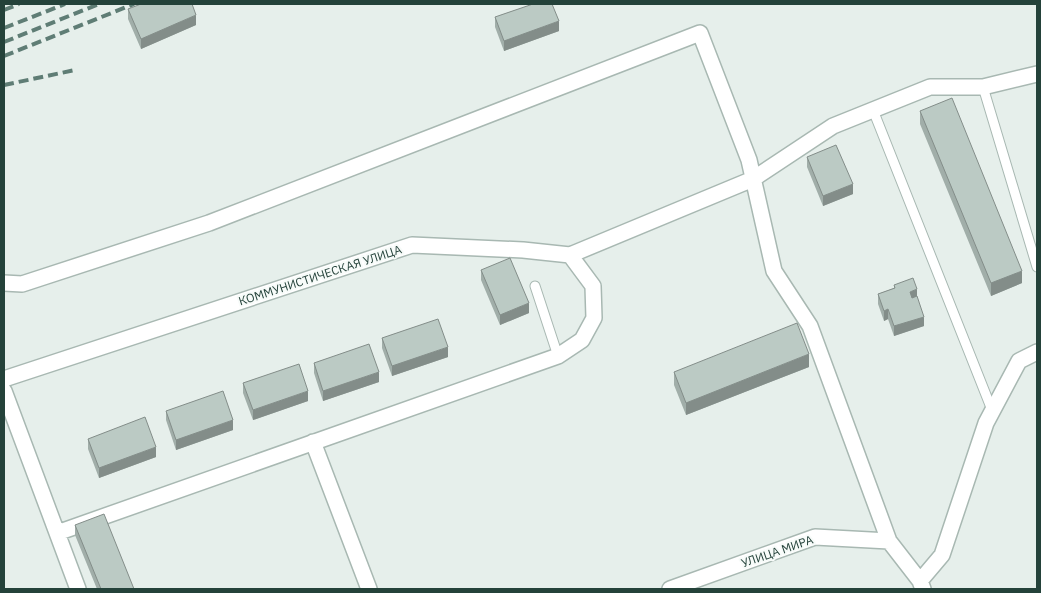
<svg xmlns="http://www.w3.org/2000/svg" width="1041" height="593" font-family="'IBM Plex Sans',sans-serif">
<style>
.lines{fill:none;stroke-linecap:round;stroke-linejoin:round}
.service-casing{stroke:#a8b8b2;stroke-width:11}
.minor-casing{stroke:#a8b8b2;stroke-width:18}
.service{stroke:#fff;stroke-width:9}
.minor{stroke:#fff;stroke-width:15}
.rail{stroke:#5f7d75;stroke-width:4;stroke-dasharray:10 5;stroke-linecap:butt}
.wall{fill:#a1aea9}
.shaded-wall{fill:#838d89}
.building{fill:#bbcac4;stroke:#838d89}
.labels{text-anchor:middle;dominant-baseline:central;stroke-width:4;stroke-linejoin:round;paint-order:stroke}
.street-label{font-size:12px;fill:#24423a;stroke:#f7fbf9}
</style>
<rect width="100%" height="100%" fill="#e6efeb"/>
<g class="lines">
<defs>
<path id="service" d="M983,87L1037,267
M873,110L990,405
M535,286L558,356"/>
<path id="minor" d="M4,283L22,284L209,223L700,33L749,160L774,271L810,326L889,541L920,581L923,589
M4,379L412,245L523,250L570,255L753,179L833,126L930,87H983L1037,74
M4,391L78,589
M313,442L369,589
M57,533L558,356L582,340L594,318L593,286L570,255
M920,581L942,555L986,423L1019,361L1037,352
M670,589L815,537L889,541"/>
</defs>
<use href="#service" class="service-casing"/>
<use href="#minor" class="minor-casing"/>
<use href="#service" class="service"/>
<use href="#minor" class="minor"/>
<path class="rail" d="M4,10L19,4
M4,28L65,4
M4,42L99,4
M4,56L134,4
M4,85L75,70"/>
</g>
<path class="wall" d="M128,9L196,25L141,49L128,19Z
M495,17L559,31L504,51L495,27Z
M920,111L1022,283L991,296L920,124Z
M807,157L853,194L823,206L807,167Z
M481,270L529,313L500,325L481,280Z
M894,285L917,297L924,326L894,336L888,319L884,321L878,304V294L894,288Z
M382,338L448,357L392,376L382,348Z
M314,363L379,382L323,401L314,373Z
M809,367L686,415L674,385V372Z
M243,383L308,401L253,420L243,393Z
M166,411L233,430L176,450L166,420Z
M88,439L156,457L99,478L88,449Z
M75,525L134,589H97L75,535Z"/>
<path class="shaded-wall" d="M196,15V25L141,49V39Z
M559,21V31L504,51V41Z
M853,184V194L823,206V196Z
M1022,271V283L991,296V283Z
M917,289V299L910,302V292Z
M529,303V313L500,325V315Z
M888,309V319L884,321V311Z
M924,317V326L894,336V326Z
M448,347V357L392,376V366Z
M809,354V367L686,415V403Z
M379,372V382L323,401V391Z
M308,391V401L253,420V410Z
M233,420V430L176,450V440Z
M156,447V457L99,478V468Z"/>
<path class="building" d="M141,4H192L196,15L141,39L128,9Z
M533,4H552L559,21L504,41L495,17Z
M952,98L1022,271L991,283L920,111Z
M836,145L853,184L823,196L807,157Z
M510,258L529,303L500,315L481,270Z
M913,278L917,289L910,292L912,298L917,296L924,317L894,326L888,309L884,311L878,294L895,288L894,285Z
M438,319L448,347L392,366L382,338Z
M797,323L809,354L686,403L674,372Z
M369,344L379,372L323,391L314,363Z
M299,364L308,391L253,410L243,383Z
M223,391L233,420L176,440L166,411Z
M145,417L156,447L99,468L88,439Z
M104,514L134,589H101L75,525Z"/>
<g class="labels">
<g class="street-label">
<text transform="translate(320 275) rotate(-18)">КОММУНИСТИЧЕСКАЯ УЛИЦА</text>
<text transform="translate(777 551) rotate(-19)">УЛИЦА МИРА</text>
</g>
</g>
<rect width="1041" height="593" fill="none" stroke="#24423a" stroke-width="10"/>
</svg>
